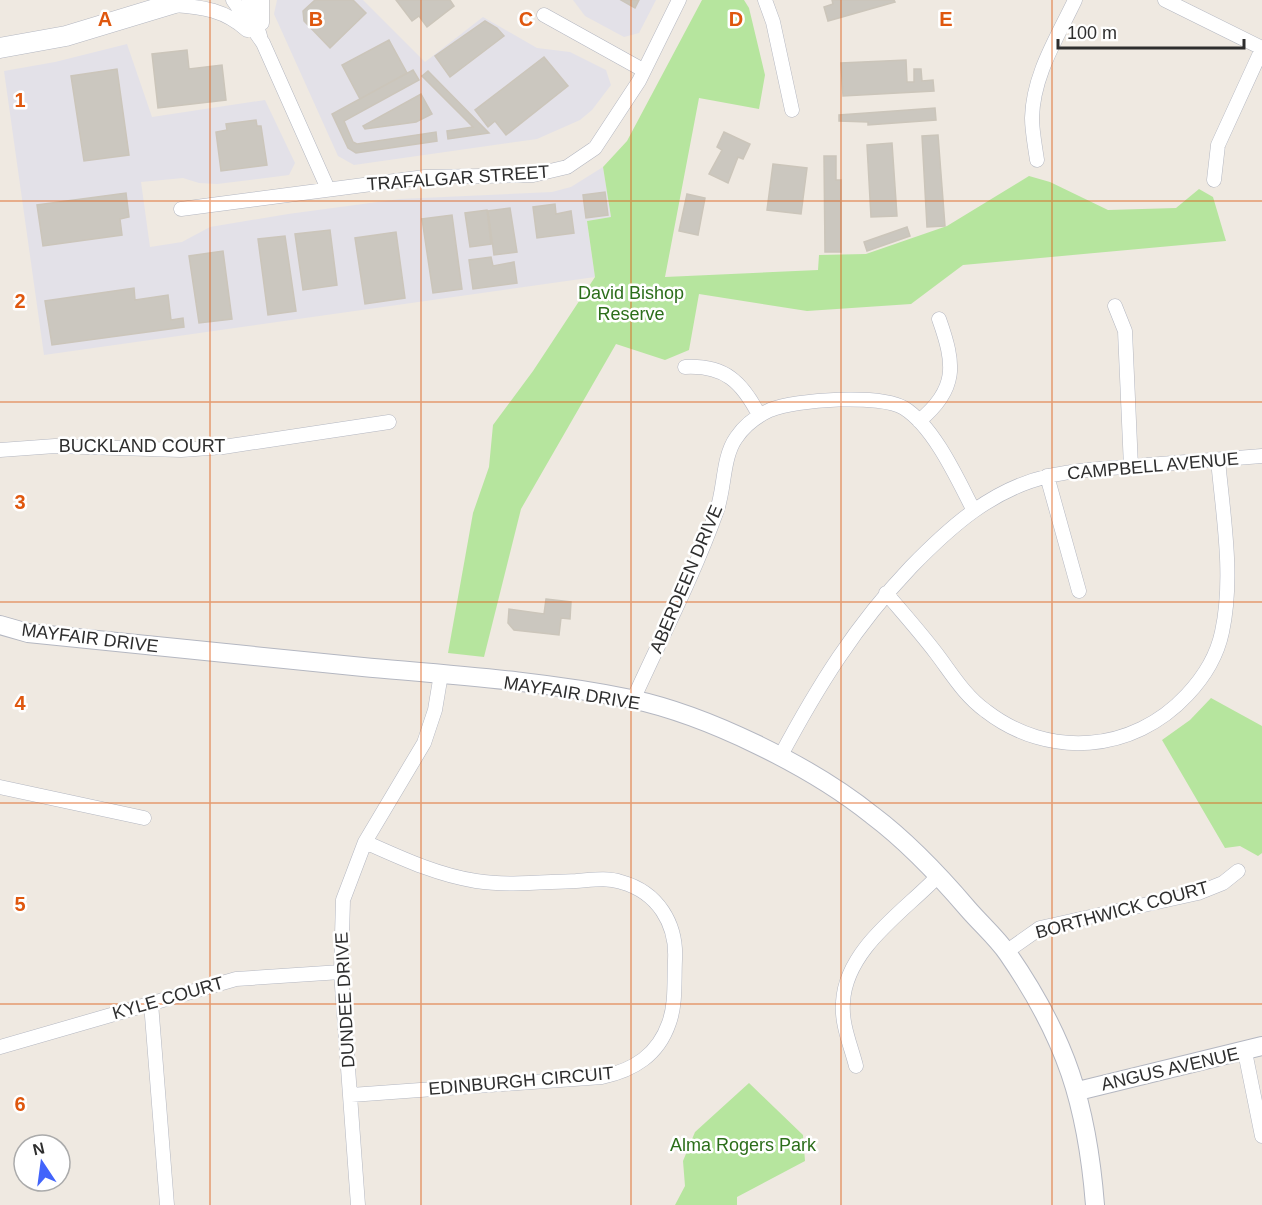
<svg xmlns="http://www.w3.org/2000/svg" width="1262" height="1205" font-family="Arial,sans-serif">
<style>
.industrial{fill:#e3e1e8}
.green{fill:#b6e59e}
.building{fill:#cbc7bf;stroke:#cbc5ba;stroke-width:1.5}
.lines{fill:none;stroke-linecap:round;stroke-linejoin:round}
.minor-casing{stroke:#b4b7c1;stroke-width:15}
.tertiary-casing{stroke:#b4b7c1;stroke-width:20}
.secondary-casing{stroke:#b4b7c1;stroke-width:21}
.minor{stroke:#fff;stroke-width:14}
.tertiary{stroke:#fff;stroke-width:18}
.secondary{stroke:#fff;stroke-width:20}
.grid{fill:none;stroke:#df570e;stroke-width:1.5;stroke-opacity:0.55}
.labels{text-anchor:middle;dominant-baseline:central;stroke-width:5;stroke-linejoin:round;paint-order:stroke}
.street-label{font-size:18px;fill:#2e2e2e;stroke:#fff}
.park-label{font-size:18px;fill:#2c6e1b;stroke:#fff}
.grid-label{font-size:20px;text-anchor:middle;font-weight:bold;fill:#df570e;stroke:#fff;stroke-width:5;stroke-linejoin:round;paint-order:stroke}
</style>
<rect width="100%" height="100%" fill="#efe9e1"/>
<path class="industrial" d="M277,0H363L425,62L483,17L537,48L570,52L606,70L611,85L592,110L580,120L537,139L354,165L338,156L274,14Z
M573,0H656L639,33L624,37L585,16Z
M127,44L152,117L265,100L295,163L289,175L217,184L199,183L183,178L141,182L150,247L182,242L210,227L288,214L400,199L552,192L571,187L603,167L611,217L587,221L595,277L44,355L4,71L55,62Z"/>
<path class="green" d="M702,0H744L749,8L765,75L759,109L699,98L665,277L818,270L819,255L866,254L947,226L1029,176L1050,182L1108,210L1176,208L1199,189L1213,197L1226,241L963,265L911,304L807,311L699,294L689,350L665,360L616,344L521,509L484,657L448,653L473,513L489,467L493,425L533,371L595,277L587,221L611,217L603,167L627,141Z
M1211,698L1262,726V853L1258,856L1240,846L1225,848L1162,740L1190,720Z
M749,1083L803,1135L805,1161L737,1197V1205H675L685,1186L683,1161L695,1132Z"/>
<path class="building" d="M315,0H353L366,13L330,48L304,21L303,11Z
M396,0H450L454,6L427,27L419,16L412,21Z
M621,0H639L635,8Z
M832,0H894L895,2L828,21L824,7L833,4Z
M485,21L497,28L504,36L450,77L435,56Z
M389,40L407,73L360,99L342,65Z
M187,50L189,69L222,65L226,100L158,108L152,54Z
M544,57L568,86L506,135L495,121L488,127L475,110Z
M906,60L907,82H914V69H921L922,81L933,80L934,91L843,96L841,63Z
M117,69L129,155L84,161L71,76Z
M413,70L419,80L344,121L353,142L357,144L436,132L437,141L356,153L348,148L332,114Z
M428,71L489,133L448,139L447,131L473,127L422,76Z
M421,94L432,114L416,122L365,129L363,126Z
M935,108L936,120L868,125V122L839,121V115Z
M256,120L257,126H261L267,165L221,171L216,132L227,130L226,124Z
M724,132L750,144L743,159L738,157L728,183L709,174L722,150L717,147Z
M938,135L945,226L927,227L922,136Z
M892,143L897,216L871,217L867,145Z
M824,156H836V180H841V252H825Z
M773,164L807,168L801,214L767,210Z
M605,192L608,215L586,218L583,195Z
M126,193L129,217L120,219L122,235L43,246L37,205Z
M687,194L705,198L698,235L679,231Z
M555,204L556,214L571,211L574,233L537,238L533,207Z
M510,208L517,252L494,255L488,211Z
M487,210L491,244L470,247L465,213Z
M452,215L462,289L433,293L422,219Z
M907,227L910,236L867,251L864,242Z
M330,230L337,285L303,290L295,234Z
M396,232L405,298L365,304L355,238Z
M285,236L296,311L268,315L258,239Z
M223,251L232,319L199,323L189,256Z
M491,257L493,266L514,262L517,283L473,289L469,260Z
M134,288L135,300L168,295L171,320L183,318L184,327L52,345L45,301Z
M546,599L571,602L570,619L561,618L559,635L514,630L508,623L509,609L544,614Z"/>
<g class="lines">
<defs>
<path id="minor" d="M233,0L263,43L328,189
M249,0L260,36
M765,0L773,22L792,110
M1165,0L1262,48
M174,5C203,7 225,10 247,30
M544,15L643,70
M262,23V0
M1037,160C1035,146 1032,131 1032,118C1033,75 1057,38 1075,0
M1214,180L1218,145L1262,49
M181,209L425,177L533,175L567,167L595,148L639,81L679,0
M1115,306L1125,331L1131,467
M685,367C725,365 742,382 759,415
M919,421C958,389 955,364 939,319
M0,450L55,446L181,450L223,447L389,422
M1047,476L1079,591
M886,593C903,613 920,632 936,653C952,674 964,695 986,711C1048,759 1133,753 1187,695C1204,677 1217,656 1222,632C1234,577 1223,515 1218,460
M633,700C661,638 693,577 716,513C725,490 722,458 736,438C744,426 757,416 770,410C796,399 881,394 904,408C934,427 957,478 973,509
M780,757C818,686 855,626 911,567C951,526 992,489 1049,476C1078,469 1106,469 1135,466C1177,463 1220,459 1262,456
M0,787L144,818
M1006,952L1040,928L1198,893L1223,883L1238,871
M151,1003L167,1205
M0,1047L236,979L341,972
M1245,1052L1262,1136
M856,1066C851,1046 841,1024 843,1002C846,948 905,911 939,875
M351,1095L602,1077C634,1070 658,1055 669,1023C676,1004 674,981 675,960C677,924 658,892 621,882C607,877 591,880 576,881C543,882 509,886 476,881C437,875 401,858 365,842
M358,1205L341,972L343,900L365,842L424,743L435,710L441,674"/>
<path id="tertiary" d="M0,625L28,633C140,645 252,656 363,667C452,675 543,681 631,699C707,715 811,766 872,815C908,842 939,875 968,909C981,924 997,938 1008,954C1066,1038 1087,1104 1095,1205
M1078,1091L1262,1046"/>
<path id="secondary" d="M0,48L66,36L185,0"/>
</defs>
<use href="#minor" class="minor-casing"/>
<use href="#tertiary" class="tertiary-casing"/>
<use href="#secondary" class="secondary-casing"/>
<use href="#minor" class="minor"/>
<use href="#tertiary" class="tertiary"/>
<use href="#secondary" class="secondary"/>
</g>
<path class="grid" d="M210,0V1205M421,0V1205M631,0V1205M841,0V1205M1052,0V1205M0,201H1262M0,402H1262M0,602H1262M0,803H1262M0,1004H1262"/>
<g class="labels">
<g class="street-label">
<text transform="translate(458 178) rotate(-4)">TRAFALGAR STREET</text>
<text x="142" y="446">BUCKLAND COURT</text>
<text transform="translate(1153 466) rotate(-5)">CAMPBELL AVENUE</text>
<text transform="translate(686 579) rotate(-67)">ABERDEEN DRIVE</text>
<text transform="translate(90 638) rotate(7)">MAYFAIR DRIVE</text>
<text transform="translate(572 693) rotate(9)">MAYFAIR DRIVE</text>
<text transform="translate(1122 910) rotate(-15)">BORTHWICK COURT</text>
<text transform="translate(168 998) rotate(-16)">KYLE COURT</text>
<text transform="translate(345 1000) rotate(-93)">DUNDEE DRIVE</text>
<text transform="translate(1170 1069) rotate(-13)">ANGUS AVENUE</text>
<text transform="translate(521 1081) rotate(-5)">EDINBURGH CIRCUIT</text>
</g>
<g class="park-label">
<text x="631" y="293">David Bishop<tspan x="631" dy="21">Reserve</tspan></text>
<text x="743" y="1145">Alma Rogers Park</text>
</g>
</g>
<g class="grid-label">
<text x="105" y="26">A</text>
<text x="316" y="26">B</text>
<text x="526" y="26">C</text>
<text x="736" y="26">D</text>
<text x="946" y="26">E</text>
<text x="20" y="107">1</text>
<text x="20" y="308">2</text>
<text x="20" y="509">3</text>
<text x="20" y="710">4</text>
<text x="20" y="911">5</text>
<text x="20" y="1111">6</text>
</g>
<g transform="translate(42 1163) rotate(347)"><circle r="28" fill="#ffffff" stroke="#ababab" stroke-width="1.5"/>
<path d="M0-4.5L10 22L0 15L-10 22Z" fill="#4264fb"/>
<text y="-9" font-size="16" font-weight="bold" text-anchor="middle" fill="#2e2e2e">N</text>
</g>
<path d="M1058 39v9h186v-9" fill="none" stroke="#2e2e2e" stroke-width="3"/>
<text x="1067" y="39" font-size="18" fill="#2e2e2e" stroke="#ffffff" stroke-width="4.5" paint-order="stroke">100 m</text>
</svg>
